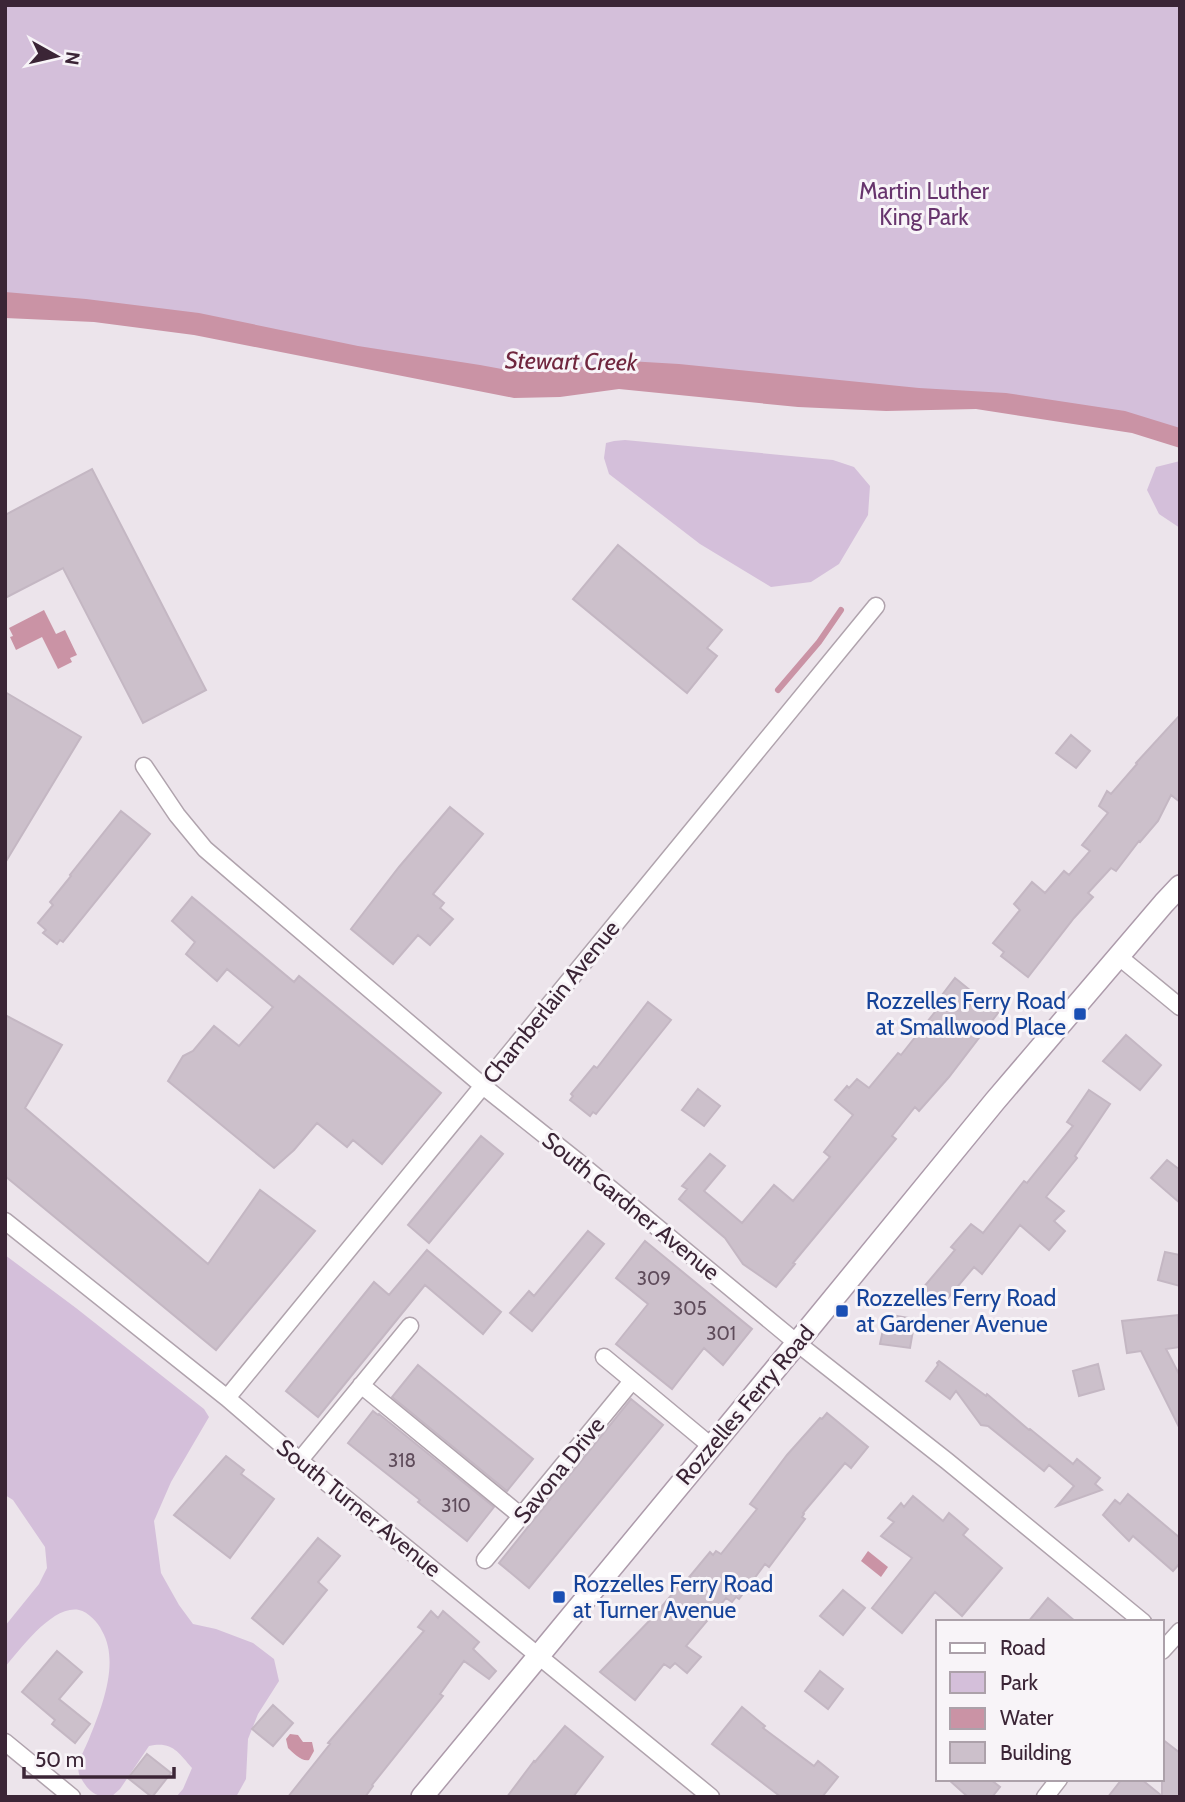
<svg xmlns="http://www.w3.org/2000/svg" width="1185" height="1802" font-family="Cabin,sans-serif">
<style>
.green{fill:#d4bfda}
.water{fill:#ca93a5}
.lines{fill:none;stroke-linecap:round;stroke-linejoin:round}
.stream{stroke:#ca93a5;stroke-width:6}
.building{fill:#ccc0cb;stroke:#c4b7c3;stroke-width:2}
.street-casing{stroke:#b0a3ad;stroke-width:19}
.secondary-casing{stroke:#ad9bab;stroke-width:24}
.street{stroke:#fff;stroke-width:16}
.secondary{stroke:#fff;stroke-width:21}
.transit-dot{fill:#1a4fb4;stroke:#f8f4f8;stroke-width:2.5}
.labels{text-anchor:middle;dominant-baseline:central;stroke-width:6;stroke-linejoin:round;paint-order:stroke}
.number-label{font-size:19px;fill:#5f4c5b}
.park-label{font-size:23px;fill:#67346d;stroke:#f8f4f8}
.transit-label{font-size:23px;fill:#164399;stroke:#f8f4f8;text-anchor:start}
.street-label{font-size:23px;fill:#3b2536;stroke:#f8f4f8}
.water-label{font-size:24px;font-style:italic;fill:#70263e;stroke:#f8f4f8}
</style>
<rect width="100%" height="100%" fill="#ece4eb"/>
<path class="green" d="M5,5H1180V437L1017,406L524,384L5,306Z
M625,440L833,460L854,467L870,486L868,515L839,564L811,582L771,587L700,544L609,474L604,458L606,443L614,441Z
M1180,461V528L1159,514L1147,490L1156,467Z
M5,1255L76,1308L204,1409L209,1417L171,1482L154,1521L161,1573L179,1605L193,1624L216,1629L253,1643L274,1659L279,1681L258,1714L248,1739L246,1779L236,1797H176L183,1789L192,1768C178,1752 172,1741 149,1746L120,1789L111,1797C99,1797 91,1794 84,1783C84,1783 79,1775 79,1774C76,1763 85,1749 89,1739C102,1707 120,1662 102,1631C98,1622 88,1612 79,1610C52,1605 21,1649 5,1667V1626L39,1584L47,1568L45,1547L13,1500L5,1495Z"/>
<path class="water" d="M5,292L86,299L199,313L358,346L480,365L519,372H541L628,361L679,364L919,388L1006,393L1125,411L1180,428V448L1132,433L976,409L886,411L798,407L619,389L560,397L514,398L194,335L94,322L5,318Z
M44,610L56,634L65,630L77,655L70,658L72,662L58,669L42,637L16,650L10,637L13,636L9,628Z
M868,1551L888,1567L881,1577L861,1561Z
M290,1734L298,1735L303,1742H312L314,1751L309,1760C302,1762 293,1753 288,1748L286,1739Z"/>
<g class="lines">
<path class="stream" d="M778,690L819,642L841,610"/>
</g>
<path class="building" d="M92,469L206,690L143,723L63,568L5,598V515Z
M618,545L722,630L707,648L717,656L687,693L573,599Z
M5,692L81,737L5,863Z
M1180,715V802L1171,795L1158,821L1140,842L1139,841L1116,871L1111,868L1088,893L1093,897L1074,918L1028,977L1001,956L1004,952L993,943L1020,910L1014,904L1032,882L1045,893L1064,871L1069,875L1090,851L1082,845L1108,813L1099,806L1107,791L1111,794L1137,764L1136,763Z
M1071,735L1090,751L1076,768L1056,753Z
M450,807L483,834L433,894L444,903L440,908L453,919L430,945L418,935L393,964L351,929L399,867Z
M121,811L150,834L63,942L60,940L57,944L43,933L46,930L38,923L53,905L50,902L71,876L70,875Z
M192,897L294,982L299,976L441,1093L382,1164L353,1140L347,1147L317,1123L294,1150L274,1168L168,1081L183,1056L193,1051L214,1026L239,1046L273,1007L227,969L217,981L186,954L195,942L172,921Z
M955,978L998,1013L949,1077L919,1111L915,1107L892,1136L896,1139L793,1263L795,1264L776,1287L743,1264L725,1238L679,1199L687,1189L682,1186L710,1154L725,1166L704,1191L742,1223L774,1185L793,1201L830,1157L824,1152L853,1115L835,1100L847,1086L849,1088L857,1079L869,1088L898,1053L901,1055L946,998L942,995Z
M648,1002L671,1020L596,1114L593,1112L590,1116L570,1100L573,1096L571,1094L594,1066L597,1068Z
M5,1015L62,1045L25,1108L208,1264L260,1190L315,1231L216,1350L5,1176Z
M1126,1035L1161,1065L1140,1090L1103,1061Z
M698,1089L720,1106L704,1126L682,1110Z
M1089,1090L1110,1104L1075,1156L1077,1158L1046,1197L1064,1211L1054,1221L1065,1231L1049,1250L1020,1225L982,1274L974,1267L942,1305L922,1289L955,1250L951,1247L971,1224L983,1233L1024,1181L1027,1183L1073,1126L1067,1122Z
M481,1136L503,1154L429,1243L408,1225Z
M1167,1160L1180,1170V1203L1151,1178Z
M588,1231L604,1244L532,1331L510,1313L529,1291L534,1296Z
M645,1241L752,1329L723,1365L704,1348L672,1389L616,1344L648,1304L616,1278Z
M427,1250L501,1312L483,1334L425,1285L318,1417L286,1391L374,1282L389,1295Z
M1165,1252L1180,1255V1286L1158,1280Z
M891,1315L915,1319L910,1348L880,1344L884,1325L890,1326Z
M1178,1315L1180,1347L1166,1349L1180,1376V1429L1141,1351L1127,1353L1122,1321Z
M939,1361L986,1396L987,1394L1029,1430L1030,1429L1073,1464L1077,1459L1100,1478L1095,1484L1102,1490L1057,1506L1074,1486L1049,1465L1044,1471L988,1426L981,1425L956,1391L950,1399L926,1381L938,1365L937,1363Z
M1098,1364L1104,1389L1079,1396L1073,1371Z
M418,1365L533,1459L507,1491L392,1397Z
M631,1399L663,1425L529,1588L499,1563Z
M373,1411L378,1415L379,1414L494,1507L467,1541L418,1502L420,1500L348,1443Z
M827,1413L868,1447L851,1468L845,1463L803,1513L804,1514L802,1517L805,1519L769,1567L765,1564L739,1599L736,1597L732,1602L726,1598L686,1646L701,1657L687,1673L675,1663L670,1668L664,1664L635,1700L600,1672L653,1617L684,1580L686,1581L710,1552L713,1555L716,1551L721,1554L757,1509L750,1504L787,1455L820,1418L822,1419Z
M226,1456L244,1470L241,1474L274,1499L230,1558L174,1515Z
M1128,1494L1180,1538V1563L1173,1571L1133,1536L1129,1541L1103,1515L1115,1500L1120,1504Z
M913,1496L943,1521L949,1513L968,1529L963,1535L1002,1568L962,1616L935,1592L902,1633L872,1608L912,1558L881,1536L894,1522L888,1518L901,1503L904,1507Z
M318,1538L340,1556L318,1582L327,1590L283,1644L252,1618Z
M843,1590L865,1608L843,1635L820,1616Z
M1048,1598L1076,1622H1028Z
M431,1611L438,1618L443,1611L479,1642L473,1649L496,1671L489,1679L464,1661L440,1694L443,1696L372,1785L373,1786L365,1797H288L330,1744L328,1743L424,1631L418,1627Z
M57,1651L82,1672L59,1699L90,1724L75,1743L52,1724L55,1720L22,1692Z
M820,1671L843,1689L828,1709L805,1691Z
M273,1705L293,1723L273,1746L252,1729Z
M742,1707L765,1726L763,1728L814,1766L818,1761L838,1777L822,1797H781L712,1744Z
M565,1726L603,1757L573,1797H507L534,1761L535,1762Z
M1162,1739L1180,1753V1797H1108L1122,1779H1141L1162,1796Z
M147,1754L171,1773L152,1797L128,1778Z
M948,1779H990L1000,1787L992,1797H968Z"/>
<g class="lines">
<defs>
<path id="street" d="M144,766L177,815L205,849L241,880L483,1086L577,1161L797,1343L947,1461L1143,1622
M1118,956L1180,1007
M5,1221L227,1398L305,1465L711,1797
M604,1357L711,1446
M361,1385L521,1516
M227,1398L876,606
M300,1460L410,1326
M485,1560L632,1381
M1162,1651L1180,1631
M5,1742L72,1797
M1045,1797L1059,1779"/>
<path id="secondary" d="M422,1797L797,1343L995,1101L1164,903L1180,886"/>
</defs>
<use href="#street" class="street-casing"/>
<use href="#secondary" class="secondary-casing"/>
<use href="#street" class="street"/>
<use href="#secondary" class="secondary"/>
</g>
<g class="transit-dot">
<rect x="1073" y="1007" width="14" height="14" rx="3.5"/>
<rect x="835" y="1304" width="14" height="14" rx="3.5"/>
<rect x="552" y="1590" width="14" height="14" rx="3.5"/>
</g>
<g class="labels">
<g class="number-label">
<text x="654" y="1278">309</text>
<text x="690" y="1308">305</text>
<text x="721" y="1333">301</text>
<text x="402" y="1460">318</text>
<text x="456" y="1505">310</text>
</g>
<g class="park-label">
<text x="924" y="191">Martin Luther<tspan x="924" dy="26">King Park</tspan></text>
</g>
<g class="transit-label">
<text x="1066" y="1001" text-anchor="end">Rozzelles Ferry Road<tspan x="1066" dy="26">at Smallwood Place</tspan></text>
<text x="856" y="1298">Rozzelles Ferry Road<tspan x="856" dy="26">at Gardener Avenue</tspan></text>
<text x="573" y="1584">Rozzelles Ferry Road<tspan x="573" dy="26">at Turner Avenue</tspan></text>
</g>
<g class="street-label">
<text transform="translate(551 1002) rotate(-51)">Chamberlain Avenue</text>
<text transform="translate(631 1206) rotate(39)">South Gardner Avenue</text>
<text transform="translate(745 1405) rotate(-50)">Rozzelles Ferry Road</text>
<text transform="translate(559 1470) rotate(-51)">Savona Drive</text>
<text transform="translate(359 1508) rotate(39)">South Turner Avenue</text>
</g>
<g class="water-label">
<text transform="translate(571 361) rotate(1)">Stewart Creek</text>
</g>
</g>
<rect width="1185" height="1802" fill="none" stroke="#3b2536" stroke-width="14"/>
<rect x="936" y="1620" width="228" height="161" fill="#f8f4f8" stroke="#aca1aa" stroke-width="2"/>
<rect x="950" y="1643" width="35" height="10" fill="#ffffff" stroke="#aca1aa" stroke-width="2"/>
<text x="1000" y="1655" font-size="21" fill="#3b2536">Road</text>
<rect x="950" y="1672" width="35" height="21" fill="#d4bfda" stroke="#aca1aa" stroke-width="2"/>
<text x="1000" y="1690" font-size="21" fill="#3b2536">Park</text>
<rect x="950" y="1708" width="35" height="21" fill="#ca93a5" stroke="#aca1aa" stroke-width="2"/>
<text x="1000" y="1725" font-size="21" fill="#3b2536">Water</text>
<rect x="950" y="1742" width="35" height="21" fill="#ccc0cb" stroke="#aca1aa" stroke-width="2"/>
<text x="1000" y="1760" font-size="21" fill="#3b2536">Building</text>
<g transform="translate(56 56) rotate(98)" stroke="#f8f4f8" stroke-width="5" paint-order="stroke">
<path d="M0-5L12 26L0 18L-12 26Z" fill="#3b2536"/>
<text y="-10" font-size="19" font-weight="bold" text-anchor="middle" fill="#3b2536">N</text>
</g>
<path d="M24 1767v10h150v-10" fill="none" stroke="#3b2536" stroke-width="3.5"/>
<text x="35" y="1767" font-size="21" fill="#3b2536" stroke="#f8f4f8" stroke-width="5" paint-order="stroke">50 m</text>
</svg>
